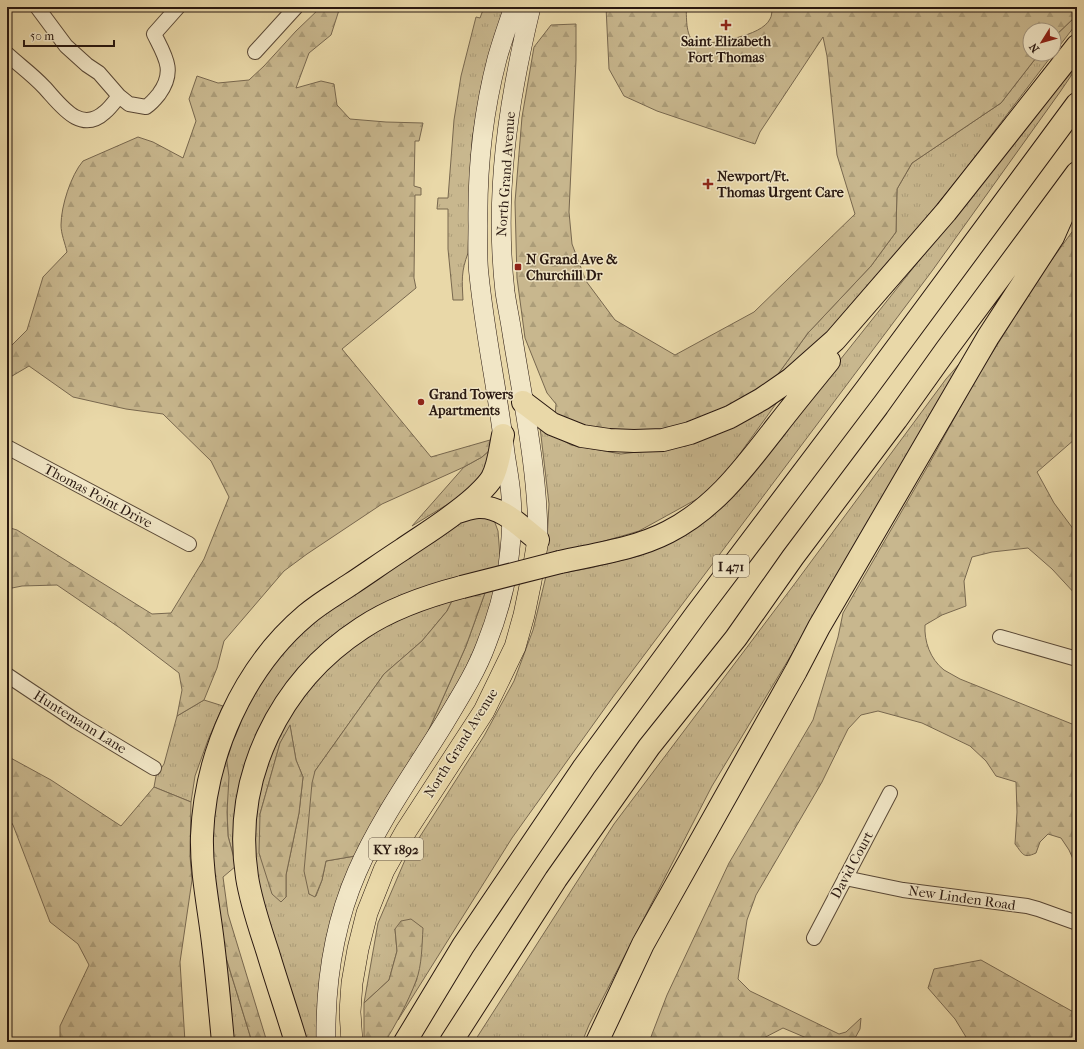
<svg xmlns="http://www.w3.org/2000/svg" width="1084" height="1049" font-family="'IM FELL French Canon',serif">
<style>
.grass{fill:url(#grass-tufts);stroke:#78684f;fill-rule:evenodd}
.forest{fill:url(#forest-firs);stroke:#78684f}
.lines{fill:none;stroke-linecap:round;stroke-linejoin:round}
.minor-casing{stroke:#594836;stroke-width:16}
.secondary-casing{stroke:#291810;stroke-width:20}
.primary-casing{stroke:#291810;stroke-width:22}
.motorway-casing{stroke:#291810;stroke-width:24}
.minor{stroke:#f1e6c6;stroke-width:14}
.secondary{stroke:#f1e6c6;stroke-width:19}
.primary{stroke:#e9d8a8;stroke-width:21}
.motorway{stroke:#e9d8a8;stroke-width:22}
.motorway-bridge-casing{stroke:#291810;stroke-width:24;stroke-linecap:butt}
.motorway-bridge{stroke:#e9d8a8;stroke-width:22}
.poi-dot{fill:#8f2418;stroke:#f1e6c6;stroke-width:1.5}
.labels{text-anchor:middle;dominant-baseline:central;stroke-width:3;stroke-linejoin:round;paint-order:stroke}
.shield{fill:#f1e6c6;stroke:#655647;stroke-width:1}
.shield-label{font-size:13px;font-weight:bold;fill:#291810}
.poi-label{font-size:14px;font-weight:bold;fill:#291810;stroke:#f1e6c6;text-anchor:start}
.street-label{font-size:14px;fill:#291810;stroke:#f1e6c6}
</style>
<defs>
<pattern id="grass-tufts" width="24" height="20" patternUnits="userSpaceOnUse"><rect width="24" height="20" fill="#c8b78e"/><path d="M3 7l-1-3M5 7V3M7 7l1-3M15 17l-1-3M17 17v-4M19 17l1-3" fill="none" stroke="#ac9d79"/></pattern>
<pattern id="forest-firs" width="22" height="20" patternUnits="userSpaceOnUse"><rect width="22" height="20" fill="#c8b78e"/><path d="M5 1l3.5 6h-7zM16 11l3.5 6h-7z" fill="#ac9d79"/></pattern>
</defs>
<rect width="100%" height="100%" fill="#e9d8a8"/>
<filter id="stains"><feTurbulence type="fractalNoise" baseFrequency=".005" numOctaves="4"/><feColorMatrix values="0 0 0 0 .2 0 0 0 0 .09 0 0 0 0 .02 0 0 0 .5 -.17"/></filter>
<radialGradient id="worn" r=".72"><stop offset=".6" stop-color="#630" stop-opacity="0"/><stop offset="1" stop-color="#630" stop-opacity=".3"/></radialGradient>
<path class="grass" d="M472,7H505L482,82L472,140L468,253C461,272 462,280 463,300H453L448,249V209H437L438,198H448L454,120L461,76L476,17L480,18L483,10Z
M1077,15V23L1054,53V37Z
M1039,54H1053L961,175L855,305L804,358L773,381L808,333L871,266L896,232L897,189L912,163L1001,103Z
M1077,67L1060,92L932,271L615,694L512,838L398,1020L417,979L395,929L397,951L389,980L364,1003L378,923L405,860L484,736L514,681L533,630L546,576L590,568L639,556L678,539L706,520L743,482L933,243L1037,109Z
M967,355L816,614L712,786L589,1025L582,1042H474L614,824L796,582L946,379Z
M778,401L723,477L697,499L639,531L546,558L549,504L540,427L571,445L621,454L686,446L728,429Z
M491,449L490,460L476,487L412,526L464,467L482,457Z
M484,515L494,520L498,531L501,569L431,587L286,689L236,866L228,836L225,747L271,662L310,620L428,543L470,517Z
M497,586L483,635L455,694L422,745L466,646L486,590Z
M453,599L447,611L422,641L384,674L315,771L309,894L316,896L322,880L326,861L355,856L318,1042H302L254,868L252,828L259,789L279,731L301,696L330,662L370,633L406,613ZM290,726L296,760L303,777L299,813L286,875V897L260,814L280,743Z
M204,700L223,706L208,740L195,776L191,802L154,787L156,776L164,764L177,716Z
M224,951L252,1042H230Z"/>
<path class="forest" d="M321,7H340L331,35L309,53L296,88L321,81L334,84L337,105L350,119L386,122L423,123L419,141H415L414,186L421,188V195H415L414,278L416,288L342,349L431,457L490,440L491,449L482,457L464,467L382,504L307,554L284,571L224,641L217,668L204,700L177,716L182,690L179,673L120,628L57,585L22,586L7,589V560L9,557L7,554V527L17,530L152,614L171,613L204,559L229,497L211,461L163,414L126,409L73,397L29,366L7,379V350L27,330L43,277L67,252C65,243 61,234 61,225C61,206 71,175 83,161L138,137L153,142L183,158L196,121L189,99L197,76L218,83L249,80L264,66L296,31Z
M606,7H686C687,20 685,37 697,45C715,42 761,37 770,19C772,16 772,10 772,7H1077V15L1054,37V30H1030V54H1039L1001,103L912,163L897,189L896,232L871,266L808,333L773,381L747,399L671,430L610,433L555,418L556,404L547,393L525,338L517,278L515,202L522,117L534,47L551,25L576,24V60L569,212L572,244L586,281L615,320L675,355L754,312L855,214L837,155L827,56L823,37L760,132L755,144L657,111L624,96L609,69Z
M1077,225V409L1075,439L1037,472L1054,503L1077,534V596L1052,569L1028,548L992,552L972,557L964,581L966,606L942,615L925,625C924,641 930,659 944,670C949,673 955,676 960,679L1077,726V854L1073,859L1069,850L1061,838L1048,834L1040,842L1036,853C1023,859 1023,854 1015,844L1017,812L1016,782L996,776L986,761L970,746L922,723L878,711L861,715L848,729L822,782L756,895L747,920L738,979L750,991L839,1034L846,1032L861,1018L860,1029L855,1038L848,1042H816L783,1028L756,1042H649L667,995L729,863L813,720L838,637L843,613L929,464L977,377L1043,272Z
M486,590L466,646L422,745L355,856L326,861L322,880L315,897L309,894L304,871L312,783L315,771L384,674L422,641L447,611L453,599Z
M290,725L296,760L303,777L299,813L286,875V897L281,902L272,894L259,853L260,814L280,743Z
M225,747L229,777L227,812L228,836L236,866L223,877L228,914L267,1042H252L224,951L208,831Z
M7,756L51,780L121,826L154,787L191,802L190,856L192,880L180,962L185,1042H60V1026L89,965L78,944L50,922L13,825L7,816Z
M411,919L423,928C422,944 422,966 416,981C408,1002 397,1022 385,1042H364V1003L389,980L397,951L395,929L401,921Z
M981,960L1077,1014V1042H969L955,1019L928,988L934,969Z"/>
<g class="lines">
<defs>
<path id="minor" d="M255,52L296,7
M7,54C19,65 33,75 44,87C60,104 80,135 105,112C110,108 115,101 119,96L99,73L87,65L66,46L37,7
M119,96L129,104L146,107C152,103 155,99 159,94C176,71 165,56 154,34L178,7
M7,447L189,544
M1000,637L1077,659
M7,675L76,721L154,768
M845,878L903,890L1027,906L1038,909L1077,923
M814,938L890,793"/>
<path id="secondary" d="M531,7C508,102 494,194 505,292C507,306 510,319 512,333C523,402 538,471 538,540
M326,1042C325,983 333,927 357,872C380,819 415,771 445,722C460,697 476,672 486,645C496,620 504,593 508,566C511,544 513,519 511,496C510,481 507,467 505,453C498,393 485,335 479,275C477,259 478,242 478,226C477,170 483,113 497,59C502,41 508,24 514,7"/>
<path id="primary" d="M352,1042L350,1012L352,983L358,949L367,913L384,870L406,831L484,711L515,647L524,615L531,581L538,540"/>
<path id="motorway" d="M523,402L552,424L582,436L609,440L634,441L663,440L690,433L730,417L762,399L791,379L835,340L946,212L1077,46
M458,512C465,510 472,507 479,507C502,506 521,527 538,540
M560,562C596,554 635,549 668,532C715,508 744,468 776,427C793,405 811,383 829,361
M223,1042C220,1009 217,976 213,943C209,908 201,872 202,836C205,755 243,668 306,615C320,603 336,594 351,584C369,572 386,560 403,549C428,532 453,517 475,497C481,491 488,485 492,478C499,465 500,449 503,435
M296,1042C287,1012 277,983 268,953C260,928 251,903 247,877C232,778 279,682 362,628C392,608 427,596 462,587
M405,1042L463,946L584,767L697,613L867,388L1077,104
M451,1042L556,879L649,747L736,638L793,557L896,420L946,350L1077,173
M597,1042L643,944L796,671L819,627L988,337L1053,237L1071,196"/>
</defs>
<use href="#minor" class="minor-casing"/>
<use href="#secondary" class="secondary-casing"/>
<use href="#primary" class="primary-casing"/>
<use href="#motorway" class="motorway-casing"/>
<use href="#minor" class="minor"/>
<use href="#secondary" class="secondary"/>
<use href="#primary" class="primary"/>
<use href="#motorway" class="motorway"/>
<defs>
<path id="motorway-bridge" d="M462,587L560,562"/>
</defs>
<use href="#motorway-bridge" class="motorway-bridge-casing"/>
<use href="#motorway-bridge" class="motorway-bridge"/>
</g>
<g class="poi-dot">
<path d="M724 19h4v4h4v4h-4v4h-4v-4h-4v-4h4z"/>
<path d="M706 178h4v4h4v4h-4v4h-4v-4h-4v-4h4z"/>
<rect x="514" y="263" width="8" height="8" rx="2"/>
<circle cx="421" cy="402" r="4"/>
</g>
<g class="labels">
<g class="shield">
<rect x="713" y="555" width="36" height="22" rx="3"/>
<rect x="369" y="838" width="54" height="22" rx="3"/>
</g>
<g class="shield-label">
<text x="731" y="566">I 471</text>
<text x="396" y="849">KY 1892</text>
</g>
<g class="poi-label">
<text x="726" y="41" text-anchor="middle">Saint Elizabeth<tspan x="726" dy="16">Fort Thomas</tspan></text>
<text x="717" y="176">Newport/Ft.<tspan x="717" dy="16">Thomas Urgent Care</tspan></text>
<text x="526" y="259">N Grand Ave &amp;<tspan x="526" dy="16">Churchill Dr</tspan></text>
<text x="429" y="394">Grand Towers<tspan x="429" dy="16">Apartments</tspan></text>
</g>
<g class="street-label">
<text transform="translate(506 174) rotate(-86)">North Grand Avenue</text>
<text transform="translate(98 496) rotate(28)">Thomas Point Drive</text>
<text transform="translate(80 722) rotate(32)">Huntemann Lane</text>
<text transform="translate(461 743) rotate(-58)">North Grand Avenue</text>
<text transform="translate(852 865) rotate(-62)">David Court</text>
<text transform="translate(962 898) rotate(8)">New Linden Road</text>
</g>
</g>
<rect width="1084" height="1049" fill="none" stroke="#e9d8a8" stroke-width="24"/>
<rect x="8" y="8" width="1068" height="1033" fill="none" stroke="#291810" stroke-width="2"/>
<rect x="12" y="12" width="1060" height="1025" fill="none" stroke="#291810"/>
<g transform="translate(1042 42) rotate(233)"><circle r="19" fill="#f1e6c6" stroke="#a1947d"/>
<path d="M0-3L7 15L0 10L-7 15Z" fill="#8f2418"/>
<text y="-6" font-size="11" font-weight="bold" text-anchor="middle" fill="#291810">N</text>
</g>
<path d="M24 40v6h90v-6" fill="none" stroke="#291810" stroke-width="2"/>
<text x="30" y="40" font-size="12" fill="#291810" stroke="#f1e6c6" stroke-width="3" paint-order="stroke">50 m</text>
<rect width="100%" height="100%" filter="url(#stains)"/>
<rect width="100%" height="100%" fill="url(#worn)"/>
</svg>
